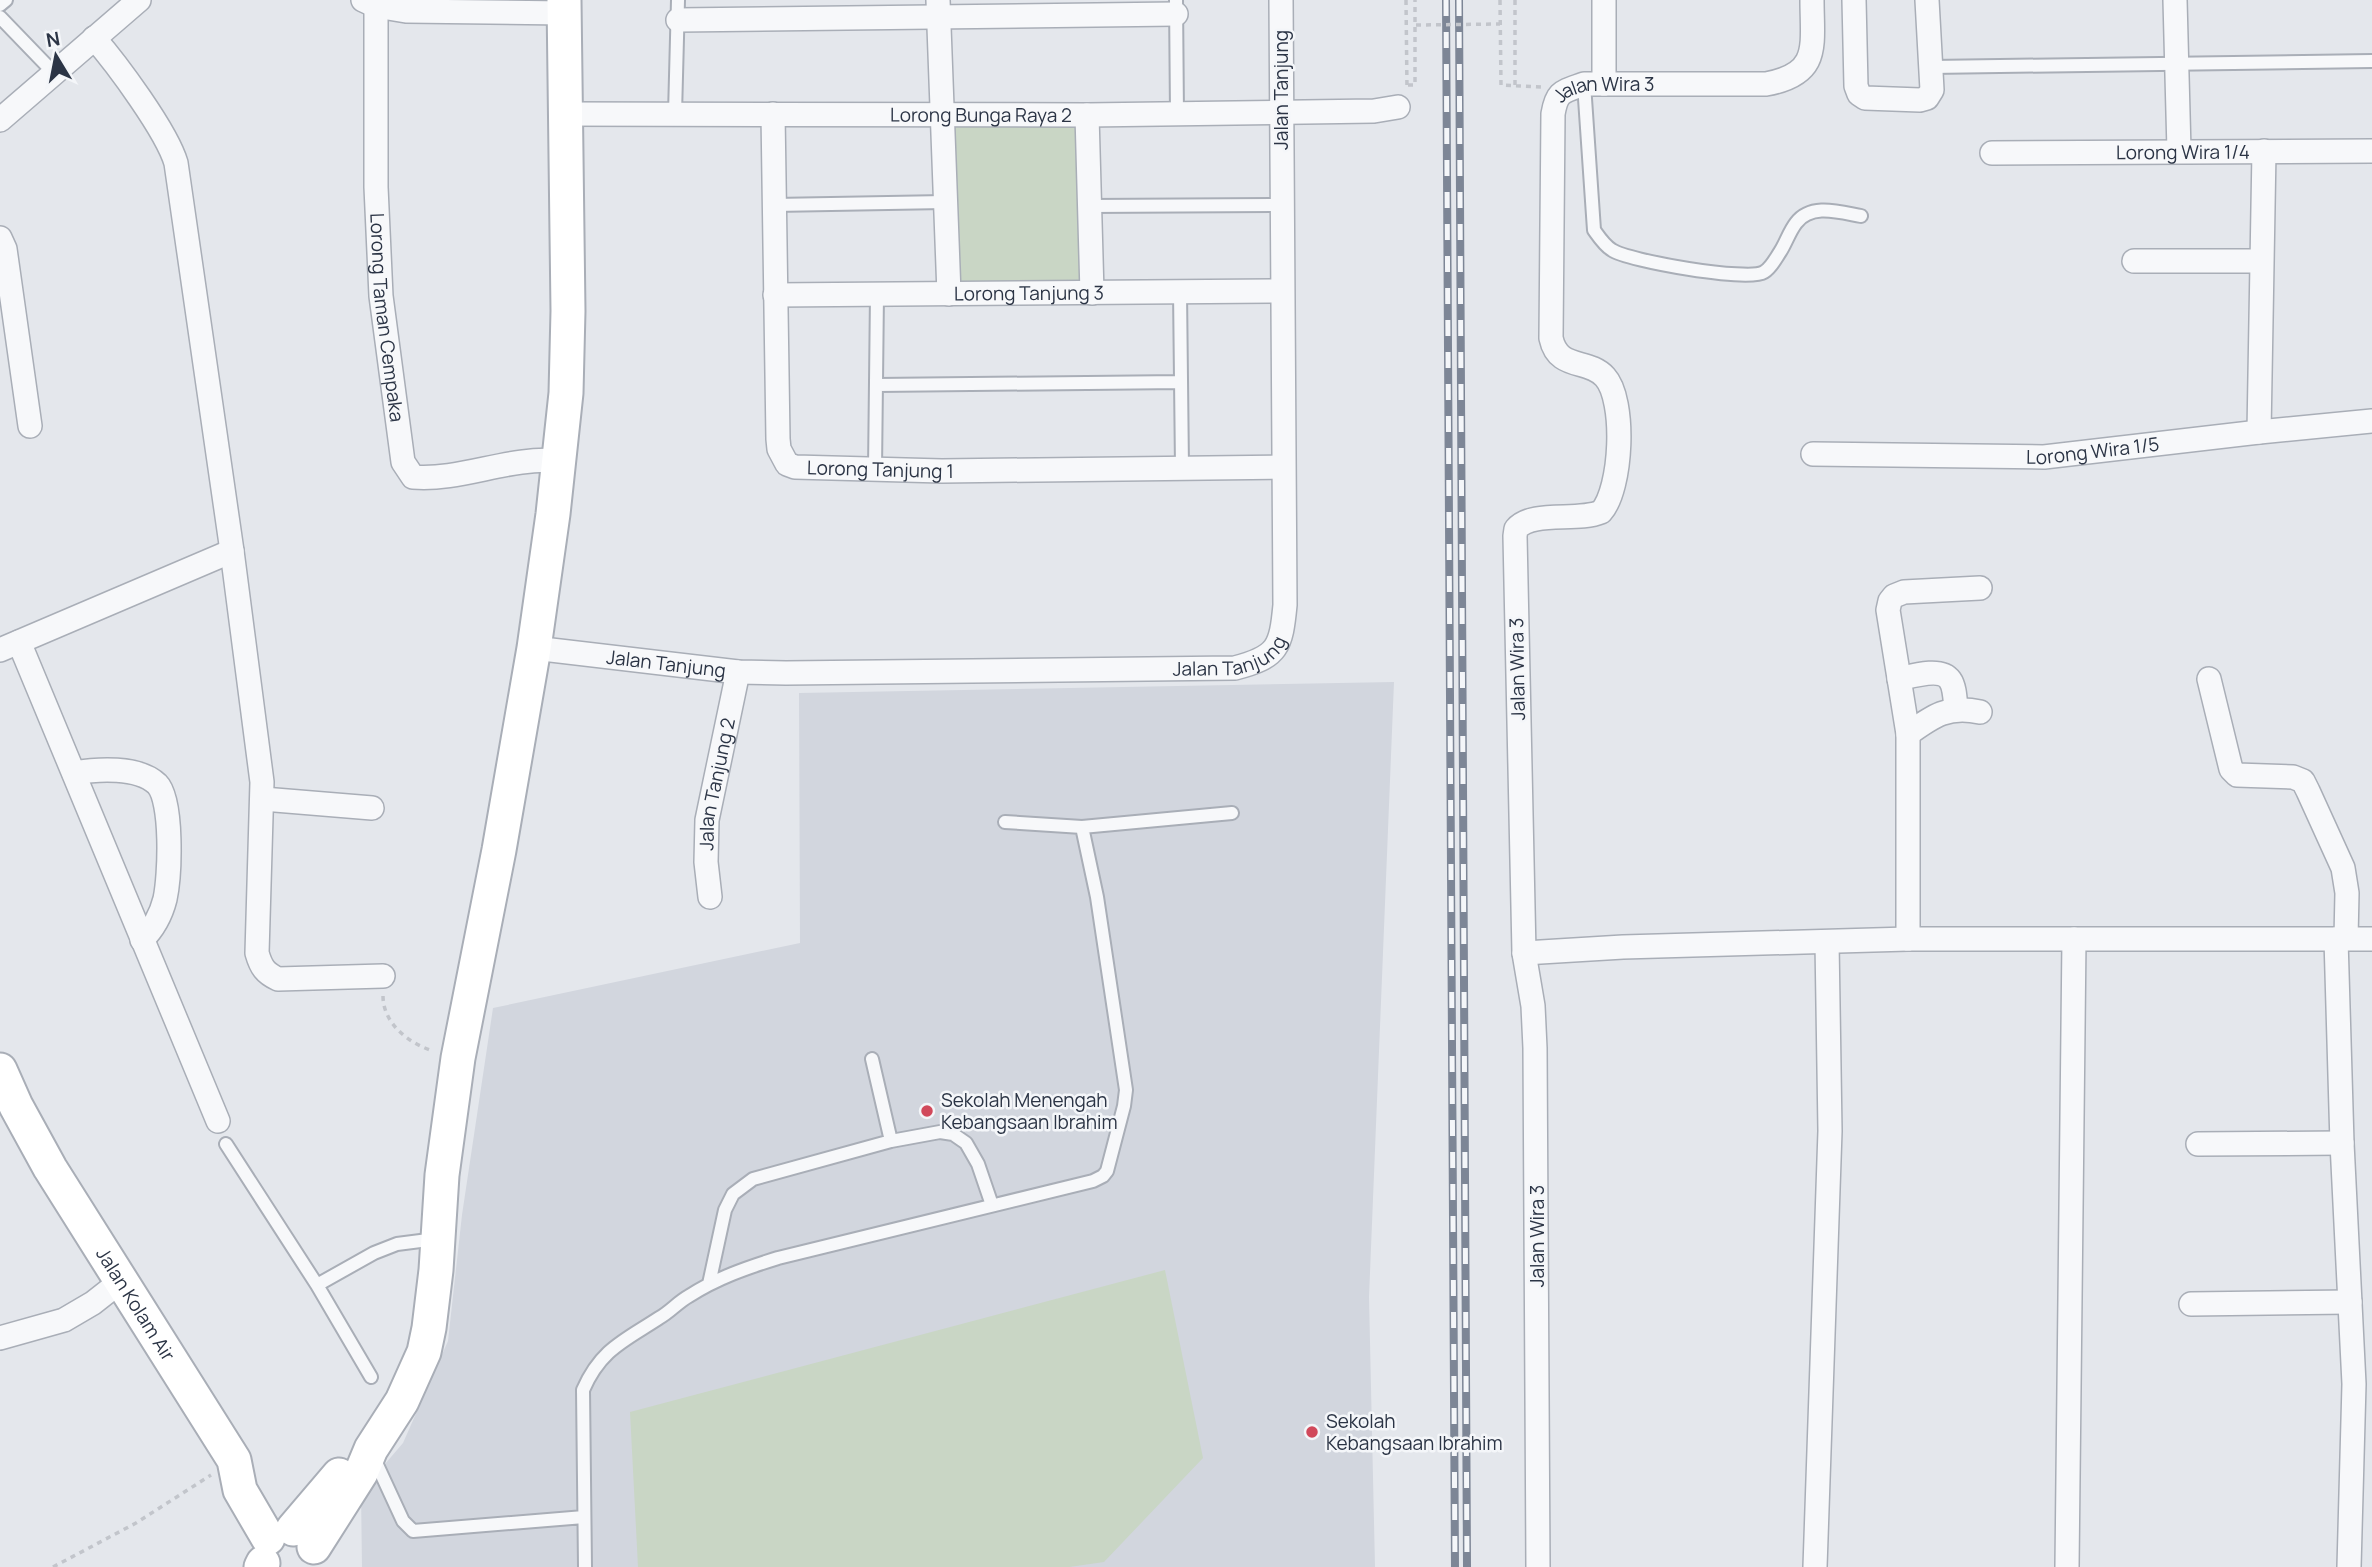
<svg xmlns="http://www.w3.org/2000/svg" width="2372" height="1567" font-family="Manrope,sans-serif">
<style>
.built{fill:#d2d6de}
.green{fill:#c9d6c5}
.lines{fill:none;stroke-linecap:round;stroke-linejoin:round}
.lane-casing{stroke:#a9aeb7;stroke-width:16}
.street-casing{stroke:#a9aeb7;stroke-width:26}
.secondary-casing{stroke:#a9aeb7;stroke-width:37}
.path{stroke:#c2c5cb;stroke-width:3.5;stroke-dasharray:5 5;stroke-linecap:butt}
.lane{stroke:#f7f8fa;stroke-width:12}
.street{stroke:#f7f8fa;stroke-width:23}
.secondary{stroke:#fff;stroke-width:33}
.rail-casing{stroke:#7d8696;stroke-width:8}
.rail{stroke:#f4f6f9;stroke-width:5;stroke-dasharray:16;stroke-linecap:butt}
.path-bridge{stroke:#c2c5cb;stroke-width:3.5;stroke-dasharray:5 5;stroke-linecap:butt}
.poi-dot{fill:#d1495b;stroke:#f4f6f9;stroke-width:2.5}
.labels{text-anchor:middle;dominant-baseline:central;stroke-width:5;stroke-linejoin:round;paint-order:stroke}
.street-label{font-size:19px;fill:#2b3445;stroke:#f4f6f9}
.poi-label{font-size:19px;fill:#2b3445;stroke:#f4f6f9;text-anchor:start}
</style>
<rect width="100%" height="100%" fill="#e4e7ec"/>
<path class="built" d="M1394,682L1369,1297L1375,1567H362L361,1492L403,1443L448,1341L462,1215L493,1008L800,943L799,693Z"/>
<path class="green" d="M952,123H1080L1085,281L955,283Z
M1165,1270L1203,1458L1104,1562L1069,1567H638L630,1412Z"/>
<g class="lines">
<defs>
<path id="lane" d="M1176,0L1177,114
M0,5L6,0
M0,17L55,74
M1931,67L2372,61
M1584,84L1594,230C1599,237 1604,245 1612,250C1628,261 1749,282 1764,272C1771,268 1776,258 1780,252C1786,243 1789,232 1796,223C1811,203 1839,212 1861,216
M675,114L678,0
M774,205L945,202
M1088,206L1282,205
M1180,291L1182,468
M877,385L1181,382
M875,469L877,294
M1005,822L1082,827L1232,813
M872,1059L891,1141
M226,1144L317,1285L374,1253L397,1244L436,1239
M709,1284L725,1210L733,1194L753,1179L891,1141L940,1132L953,1134L966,1143L978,1164L992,1205
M317,1285L371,1377
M373,1456L403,1521L413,1531L584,1517
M585,1567L583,1390C601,1349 624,1341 659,1318C670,1312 678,1302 689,1296C717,1278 746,1268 778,1258L1093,1181L1103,1176L1107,1171L1124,1106L1126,1090L1097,897L1082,827"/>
<g id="street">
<path d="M363,0L376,6L406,11L565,13"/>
<path d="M938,0L949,294"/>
<path d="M1854,0L1856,86L1859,94L1865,98L1920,100L1927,98L1932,90L1927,0"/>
<path d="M2175,0L2179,151"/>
<path id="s1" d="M376,6V187L381,296L403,462L413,477C462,481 509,456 559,461"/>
<path d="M678,20L1176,14"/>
<path d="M94,38C117,64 167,132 176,163L232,551L262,782L257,953C261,967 265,973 278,979L383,976"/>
<path d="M1604,84V0"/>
<path id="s2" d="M565,114L1087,115L1374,111L1398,107"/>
<path id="s3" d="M773,114L778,439L779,449L787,464L795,467L942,471L1283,467"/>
<path d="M1087,115L1092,293"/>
<path d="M0,120L139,0"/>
<path id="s4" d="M1992,153L2372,151"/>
<path d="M0,238L5,249L30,426"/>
<path d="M2134,261H2260"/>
<path id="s5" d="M775,295L1282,291"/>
<path d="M2259,432L2264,151"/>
<path id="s6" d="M1813,454L2044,457L2259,432L2372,421"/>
<path d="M19,642L218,1121"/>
<path id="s7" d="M534,648L738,672L786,673L1235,668C1278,657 1281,647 1285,605L1281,0"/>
<path d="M0,650L232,551"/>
<path d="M1899,679C1912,676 1941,667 1950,680C1955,687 1955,700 1956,709"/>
<path d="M2209,679L2231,769L2237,775L2293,777L2303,781L2308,791L2343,868L2347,893L2346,938"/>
<path d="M1908,734C1933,716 1948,705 1980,712"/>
<path d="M74,773C97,769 138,766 157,784C173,800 170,876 165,899C161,915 153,929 142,940"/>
<path d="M263,799L372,808"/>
<path id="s8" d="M710,897L706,862L707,820L738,672"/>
<path d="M1908,939V734L1888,610L1890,601L1894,596L1904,592L1980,588"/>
<path d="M2336,939L2342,1143L2354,1384L2349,1567"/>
<path d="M1524,953L1623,947L1908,939H2372"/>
<path d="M2198,1144L2342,1143"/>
<path d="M2191,1304L2350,1302"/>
<path d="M0,1338L64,1320L93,1303L121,1281"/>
<path id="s9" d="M1538,1567L1535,1048L1533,1006L1524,953L1515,536L1516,529C1532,510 1577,522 1601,512C1622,489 1626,400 1605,377C1588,358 1558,371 1551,338L1553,114C1557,91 1562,92 1584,84H1766C1821,74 1812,46 1812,0"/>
<path d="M1815,1567L1830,1131L1827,942"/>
<path d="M2067,1567L2074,939"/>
</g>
<g id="secondary">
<path id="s10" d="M0,1070L16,1106L50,1168L234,1460L240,1490L268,1538"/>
<path d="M293,1529L339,1475"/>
<path d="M314,1547L361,1473L371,1449L402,1401L424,1352L429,1328L436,1270L442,1175L458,1058L499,850L534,648L553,514L566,393L568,311L564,0"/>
<path d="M261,1567L263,1563"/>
</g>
</defs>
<use href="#lane" class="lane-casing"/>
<use href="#street" class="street-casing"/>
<use href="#secondary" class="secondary-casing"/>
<path class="path" d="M1406,0L1407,89
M1500,0L1501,85L1541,87
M1515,0V85
M1408,85H1415V0
M383,996C383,1023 408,1043 433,1051
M53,1567L136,1523L211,1475"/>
<use href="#lane" class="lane"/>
<use href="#street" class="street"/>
<use href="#secondary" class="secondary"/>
<defs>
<path id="rail" d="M1446,0L1455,1567
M1459,0L1467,1567"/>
</defs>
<use href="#rail" class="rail-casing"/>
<use href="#rail" class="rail"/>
<path class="path-bridge" d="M1416,25L1500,24"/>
</g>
<g class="poi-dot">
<circle cx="927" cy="1111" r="7"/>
<circle cx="1312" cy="1432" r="7"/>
</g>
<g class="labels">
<g class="street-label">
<text transform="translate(1281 90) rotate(-90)">Jalan Tanjung</text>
<text stroke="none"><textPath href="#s9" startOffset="1629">Jalan Wira 3</textPath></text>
<text stroke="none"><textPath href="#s2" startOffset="416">Lorong Bunga Raya 2</textPath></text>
<text stroke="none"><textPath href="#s4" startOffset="191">Lorong Wira 1/4</textPath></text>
<text stroke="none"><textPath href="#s5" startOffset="254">Lorong Tanjung 3</textPath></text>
<text stroke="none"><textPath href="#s1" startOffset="312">Lorong Taman Cempaka</textPath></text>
<text stroke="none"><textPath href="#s6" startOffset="280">Lorong Wira 1/5</textPath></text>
<text stroke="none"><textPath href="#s3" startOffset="446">Lorong Tanjung 1</textPath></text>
<text stroke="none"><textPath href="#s7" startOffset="700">Jalan Tanjung</textPath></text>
<text stroke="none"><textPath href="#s7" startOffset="133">Jalan Tanjung</textPath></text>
<text transform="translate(1517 669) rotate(-91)">Jalan Wira 3</text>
<text stroke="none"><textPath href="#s8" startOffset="114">Jalan Tanjung 2</textPath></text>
<text transform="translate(1537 1236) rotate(-90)">Jalan Wira 3</text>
<text stroke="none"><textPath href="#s10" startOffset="271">Jalan Kolam Air</textPath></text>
</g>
<g class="poi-label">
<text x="941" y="1100">Sekolah Menengah<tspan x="941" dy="22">Kebangsaan Ibrahim</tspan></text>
<text x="1326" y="1421">Sekolah<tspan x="1326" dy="22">Kebangsaan Ibrahim</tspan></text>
</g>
</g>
<g transform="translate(56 56) rotate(350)" stroke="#f4f6f9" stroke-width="5" paint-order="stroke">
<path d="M0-5L12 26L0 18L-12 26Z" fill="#2b3445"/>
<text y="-10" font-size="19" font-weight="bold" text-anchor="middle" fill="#2b3445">N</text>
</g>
</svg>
